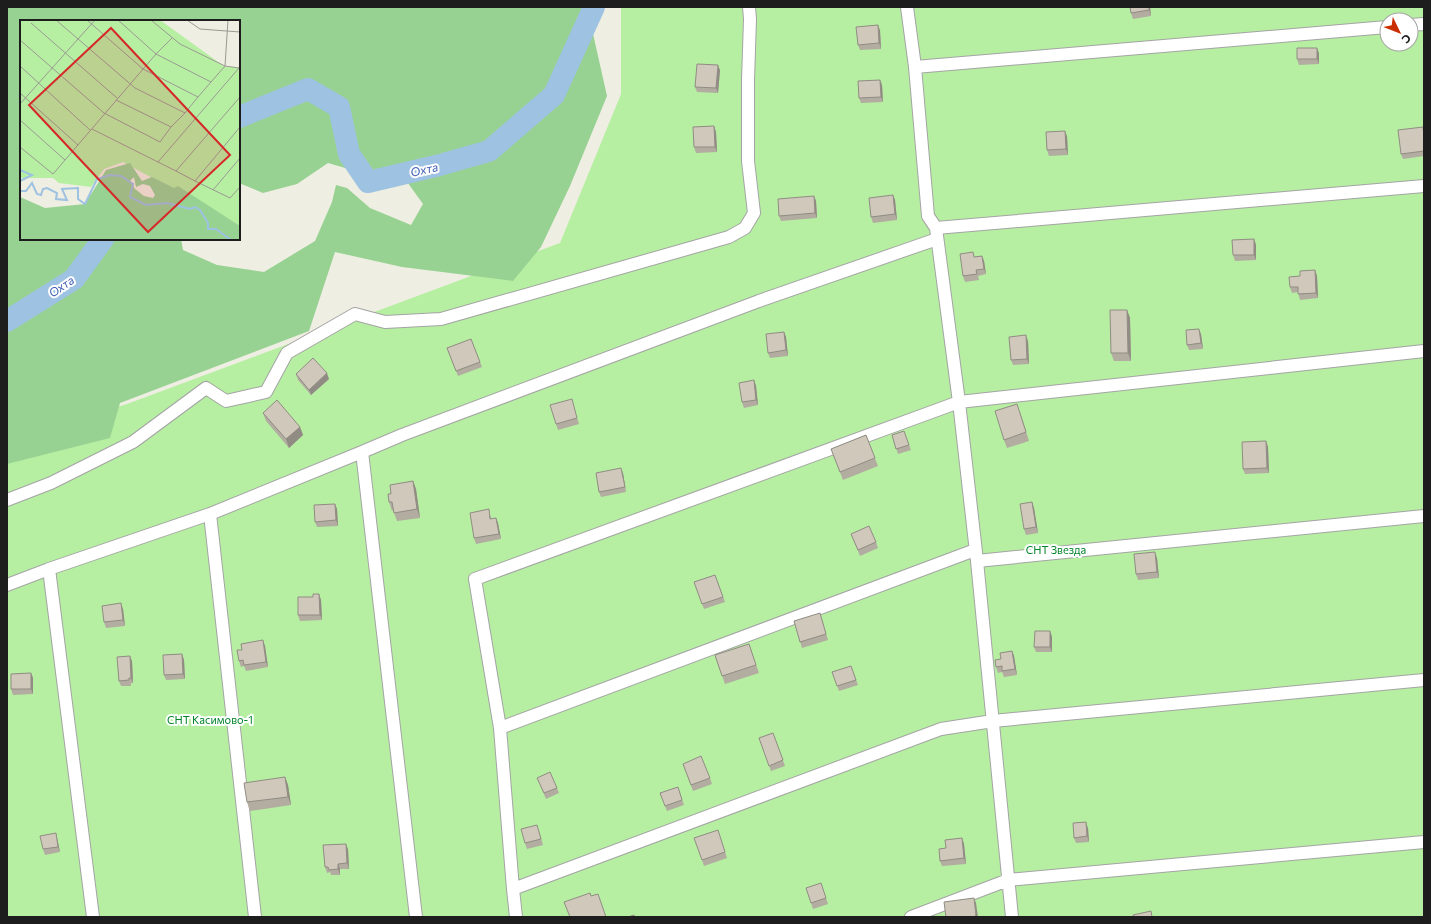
<svg xmlns="http://www.w3.org/2000/svg" width="1431" height="924" font-family="Commissioner,sans-serif">
<style>
.grass{fill:#b6efa2;fill-rule:evenodd}
.forest{fill:#97d293;fill-rule:evenodd}
.lines{fill:none;stroke-linecap:round;stroke-linejoin:round}
.river{stroke:#9ec2e1;stroke-width:22}
.minor-casing{stroke:#a4a4a4;stroke-width:14}
.minor{stroke:#fff;stroke-width:12}
.wall{fill:#b2aca1}
.shaded-wall{fill:#918c83}
.building{fill:#cfc8bb;stroke:#918c83}
.labels{text-anchor:middle;dominant-baseline:central;stroke-width:4;stroke-linejoin:round;paint-order:stroke}
.park-label{font-size:11px;fill:#02842b;stroke:#fff}
.water-label{font-size:12px;font-style:italic;fill:#4160b5;stroke:#fff}
.inset-river{fill:none;stroke:#9ec2e1;stroke-width:2}
.inset-road{fill:none;stroke:#9b9a93;stroke-width:1}
.view{fill:#d62828;fill-opacity:0.15;stroke:#d62828;stroke-width:2}
.inset-edge{fill:none;stroke:#1d1d1d;stroke-width:2}
</style>
<rect width="100%" height="100%" fill="#efeee2"/>
<path class="grass" d="M621,7H1424V917H7V441L127,404L560,243L621,94ZM1387,20H1411V44H1387Z"/>
<path class="forest" d="M7,7H587L607,96L570,186L541,247L513,281L402,267L335,252L309,331L120,403L110,438L7,464ZM21,21H239V183L263,193L297,184L328,163L359,172L376,187L405,179L423,204L411,225L370,208L347,188L336,185L332,202L315,241L264,272L217,265L183,250L181,239H21Z"/>
<g class="lines">
<path class="river" d="M239,117L308,89L339,107L349,154L368,182L436,166L489,151L554,95L594,7
M7,321L74,279L103,239"/>
<defs>
<path id="minor" d="M907,7L915,67L928,216L936,228L959,402L977,561L1012,917
M1411,25L1424,24
M915,67L1387,27
M936,228L1424,186
M7,500L51,483L133,442L206,388L226,401L266,392L287,353L355,314L385,322L441,319L729,237L745,228L754,213L748,161V80L750,19L749,7
M975,550L500,728L475,579L959,402L1424,351
M977,561L1424,516
M7,585L49,569
M500,728L513,889
M93,917L49,569L210,514
M255,917L210,514L362,452
M416,917L362,452L402,435L759,301L937,239
M516,917L513,889L941,729L993,721L1424,680
M911,917L1008,880L1424,842"/>
</defs>
<use href="#minor" class="minor-casing"/>
<use href="#minor" class="minor"/>
</g>
<path class="wall" d="M1130,7H1150L1151,16L1133,19L1131,13Z
M880,30L881,49L860,50L858,45Z
M1319,53V64L1299,65L1297,59Z
M720,70L718,93L697,92L695,87Z
M880,80L882,85L883,102L861,103L859,98Z
M714,126L716,132L717,152L696,153L694,147Z
M1423,127L1424,130V156L1403,159L1401,154Z
M1067,136L1068,155L1049,156L1047,150Z
M893,195L895,200L897,220L873,223L871,217Z
M814,196L816,201L817,218L781,221L779,216Z
M1254,239L1256,245V260L1235,261L1233,255Z
M982,256L984,261L986,274L978,276L979,280L965,282L963,276L975,257Z
M1315,270L1317,276L1318,298L1300,300L1298,292L1292,293L1290,287L1300,276Z
M1127,310L1130,318L1131,361H1114L1111,353Z
M784,332L786,337L788,356L770,358L768,353Z
M1201,334L1203,349L1189,350L1187,345Z
M471,339L482,367L458,376L447,348Z
M1028,341L1029,364L1013,365L1011,360Z
M296,374L329,379L311,395L298,380Z
M754,380L756,386L758,405L744,408L742,402Z
M573,405L579,424L558,430L556,424Z
M1020,412L1029,441L1007,448L1004,440Z
M263,413L300,427L303,435L289,448L266,421Z
M904,431L911,450L898,454L892,435Z
M866,435L878,466L843,480L831,449Z
M1266,441L1268,447L1269,473L1245,474L1243,469Z
M623,473L626,492L601,497L599,492Z
M413,481L416,489L420,518L397,521L393,510L392,511L389,502L391,494Z
M1032,502L1034,508L1038,533L1026,535L1024,529Z
M335,504L337,509L338,526L317,527L315,522Z
M491,515V519L496,518L498,523L501,539L476,544L474,538Z
M851,534L876,542L878,548L860,556Z
M1157,558L1159,578L1138,580L1136,574Z
M715,575L725,602L704,609L694,582Z
M319,594L321,600L322,620L300,621L298,615L313,597Z
M123,609L125,626L106,628L104,622Z
M822,619L828,640L802,648L794,621Z
M1050,631L1052,637V652H1036L1034,647Z
M749,644L759,673L725,684L715,655Z
M265,646L268,667L246,671L244,666L241,667L239,661Z
M1012,651L1014,656L1017,675L1004,677L1002,672L998,673L996,667L1001,659Z
M182,654L184,660L185,679L166,680L164,675Z
M132,661L133,683H131V686H121L119,681Z
M851,666L858,685L839,691L832,672Z
M31,673L33,678V694L13,695L11,689Z
M773,733L785,766L771,771L759,738Z
M683,764L710,778L712,784L693,791Z
M285,777L288,785L291,805L250,811L247,802Z
M537,778L557,788L559,793L546,799Z
M678,787L684,805L667,811L660,793Z
M1088,828L1089,842L1076,843L1074,838Z
M539,831L543,845L527,849L525,843Z
M720,836L727,858L704,866L702,860Z
M57,838L60,852L45,855L43,849Z
M962,838L964,844L966,864L942,866L940,861L946,848Z
M348,849L349,869H340V875H331L330,872L327,873L325,867Z
M821,883L828,904L813,909L811,903Z"/>
<path class="shaded-wall" d="M1149,7H1150L1151,16L1149,10Z
M878,25L880,30L881,49L879,43Z
M1317,48L1319,53V64L1317,59Z
M718,65L720,70L718,93L716,88Z
M880,80L882,85L883,102L881,97Z
M714,126L716,132L717,152L715,147Z
M1065,131L1067,136L1068,155L1066,149Z
M893,195L895,200L897,220L895,214Z
M814,196L816,201L817,218L815,213Z
M1254,239L1256,245V260L1254,255Z
M982,256L984,261L986,274L984,269Z
M1315,270L1317,276L1318,298L1316,293Z
M1127,310L1130,318L1131,361L1128,353Z
M1199,329L1201,334L1203,349L1201,343Z
M784,332L786,337L788,356L786,350Z
M1026,335L1028,341L1029,364L1027,359Z
M327,373L329,379L311,395L309,390Z
M754,380L756,386L758,405L756,400Z
M300,427L303,435L289,448L286,439Z
M1266,441L1268,447L1269,473L1267,468Z
M621,468L623,473L626,492L625,487Z
M413,481L416,489L420,518L417,509Z
M1032,502L1034,508L1038,533L1036,527Z
M335,504L337,509L338,526L336,520Z
M496,518L498,523L501,539L499,534Z
M1155,552L1157,558L1159,578L1157,572Z
M319,594L321,600L322,620L320,615Z
M121,603L123,609L125,626L123,620Z
M1050,631L1052,637V652L1050,647Z
M263,640L265,646L268,667L266,662Z
M1012,651L1014,656L1017,675L1015,669Z
M182,654L184,660L185,679L183,674Z
M130,656L132,661L133,683L131,678Z
M31,673L33,678V694L31,689Z
M285,777L288,785L291,805L288,797Z
M1086,822L1088,828L1089,842L1087,836Z
M56,833L57,838L60,852L58,847Z
M962,838L964,844L966,864L964,858Z
M346,844L348,849L349,869L347,863Z
M338,864L340,869V875L338,869Z
M974,898L976,903L978,917H977L976,916Z"/>
<path class="building" d="M1130,7H1149V10L1131,13Z
M878,25L879,43L858,45L856,27Z
M1297,48H1317V59H1297Z
M697,64L718,65L716,88L695,87Z
M880,80L881,97L859,98L858,81Z
M714,126L715,147H694L693,127Z
M1423,127L1424,136V151L1401,154L1398,130Z
M1065,131L1066,149L1047,150L1046,132Z
M893,195L895,214L871,217L869,198Z
M814,196L815,213L779,216L778,199Z
M1254,239V255H1233L1232,240Z
M973,252L974,257L982,256L984,269L976,270L977,274L963,276L960,254Z
M1315,270L1316,293L1298,294V287H1290L1289,277L1300,276V271Z
M1110,310H1127L1128,353H1111Z
M1199,329L1201,343L1187,345L1186,330Z
M784,332L786,350L768,353L766,334Z
M1026,335L1027,359L1011,360L1009,337Z
M471,339L480,362L456,371L447,348Z
M313,358L327,373L309,390L296,374Z
M754,380L756,400L742,402L739,383Z
M572,399L577,418L556,424L550,405Z
M277,400L300,427L286,439L263,413Z
M1017,404L1026,432L1004,440L995,411Z
M904,431L909,445L896,449L892,435Z
M866,435L875,458L840,472L831,449Z
M1266,441L1267,468L1243,469L1242,442Z
M621,468L625,487L599,492L596,473Z
M413,481L417,509L394,513L392,502H389L388,494H391L390,485Z
M1032,502L1036,527L1024,529L1020,504Z
M335,504L336,520L315,522L314,505Z
M489,509L490,519L496,518L499,534L474,538L470,513Z
M869,526L876,542L858,550L851,534Z
M1155,552L1157,572L1136,574L1134,554Z
M715,575L723,597L702,604L694,582Z
M313,594H319L320,615H298V597H313Z
M121,603L123,620L104,622L102,606Z
M820,613L826,634L800,642L794,621Z
M1035,631H1050V647H1034Z
M263,640L266,662L244,665L243,660L239,661L237,650H242L241,644Z
M749,644L756,665L722,676L715,655Z
M1012,651L1015,669L1002,671V666L996,667L995,660L1001,659L1000,653Z
M182,654L183,674L164,675L163,655Z
M130,656L131,678H129V680L119,681L117,657Z
M851,666L856,680L837,686L832,672Z
M31,673V689H11V674Z
M773,733L783,760L769,766L759,738Z
M701,756L710,778L691,785L683,764Z
M550,772L557,788L544,793L537,778Z
M285,777L288,797L247,802L244,783Z
M678,787L682,800L665,806L660,793Z
M1086,822L1087,836L1074,838L1073,823Z
M537,825L541,839L525,843L521,829Z
M718,830L725,852L702,860L694,838Z
M56,833L58,847L43,849L40,836Z
M962,838L964,858L940,861L939,849L946,848L945,840Z
M346,844L347,863L338,864V869L329,870L328,867H325L323,845Z
M821,883L826,898L811,903L806,888Z
M590,893L591,896L598,894L606,917H570L564,902Z
M974,898L976,916L971,917H946L944,902Z
M1151,911L1152,917H1133V915Z
M634,915L635,917H628Z"/>
<g class="labels">
<g class="park-label">
<text x="1056" y="549">СНТ Звезда</text>
<text x="210" y="719">СНТ Касимово-1</text>
</g>
<g class="water-label">
<text transform="translate(424 169) rotate(-13)">Охта</text>
<text transform="translate(61 286) rotate(-35)">Охта</text>
</g>
</g>
<g transform="translate(20 20)">
<rect width="220" height="220" fill="#efeee2"/>
<path d="M0,0H140L205,47H220V206L103,142L84,149L71,167L39,163L33,158H0Z" fill="#b6efa2"/>
<path d="M110,143L122,161L132,157L154,168L158,166L220,206V220H0V177L25,188L65,184L86,150ZM114,157L116,167L123,164L130,166L135,175L133,178L124,176L115,169L110,161Z" fill="#97d293" fill-rule="evenodd"/>
<path class="inset-river" d="M0,150L12,155L0,161M0,171H6L12,163L17,174L21,175L23,169L27,168L37,173L36,179L47,180L42,169L58,168V179L65,184L77,159L90,155L101,156L113,164L110,177L126,185L147,183L170,189L175,187L180,190L188,203V209H196L211,220"/>
<path class="inset-road" d="M36,0L115,68L165,93L178,77L123,49L67,0M98,0L136,34L191,62L178,77M131,0L160,24L205,46L219,48M167,0L180,9L220,12M220,2V36M11,3L97,78M0,20L84,93L140,122L151,107L96,80M0,46L70,110M191,62L205,46L208,0M0,73L58,125M0,84L75,0M0,100L45,140M151,107L165,93M72,109L138,142L219,48M0,127L33,154L136,34L152,18M138,142L156,151L220,77M156,151L175,161L220,107M175,161L210,178L220,167M193,170L220,138"/>
<path class="view" d="M91,8L210,135L128,212L9,85Z"/>
<rect width="220" height="220" class="inset-edge"/>
</g>
<rect width="1431" height="924" fill="none" stroke="#1d1d1d" stroke-width="16"/>
<g transform="translate(1399 32) rotate(133)"><circle r="19" fill="#ffffff" stroke="#a5a5a5"/>
<path d="M0-3L7 15L0 10L-7 15Z" fill="#ca2e00"/>
<text y="-6" font-size="11" font-weight="bold" text-anchor="middle" fill="#1d1d1d">С</text>
</g>
</svg>
